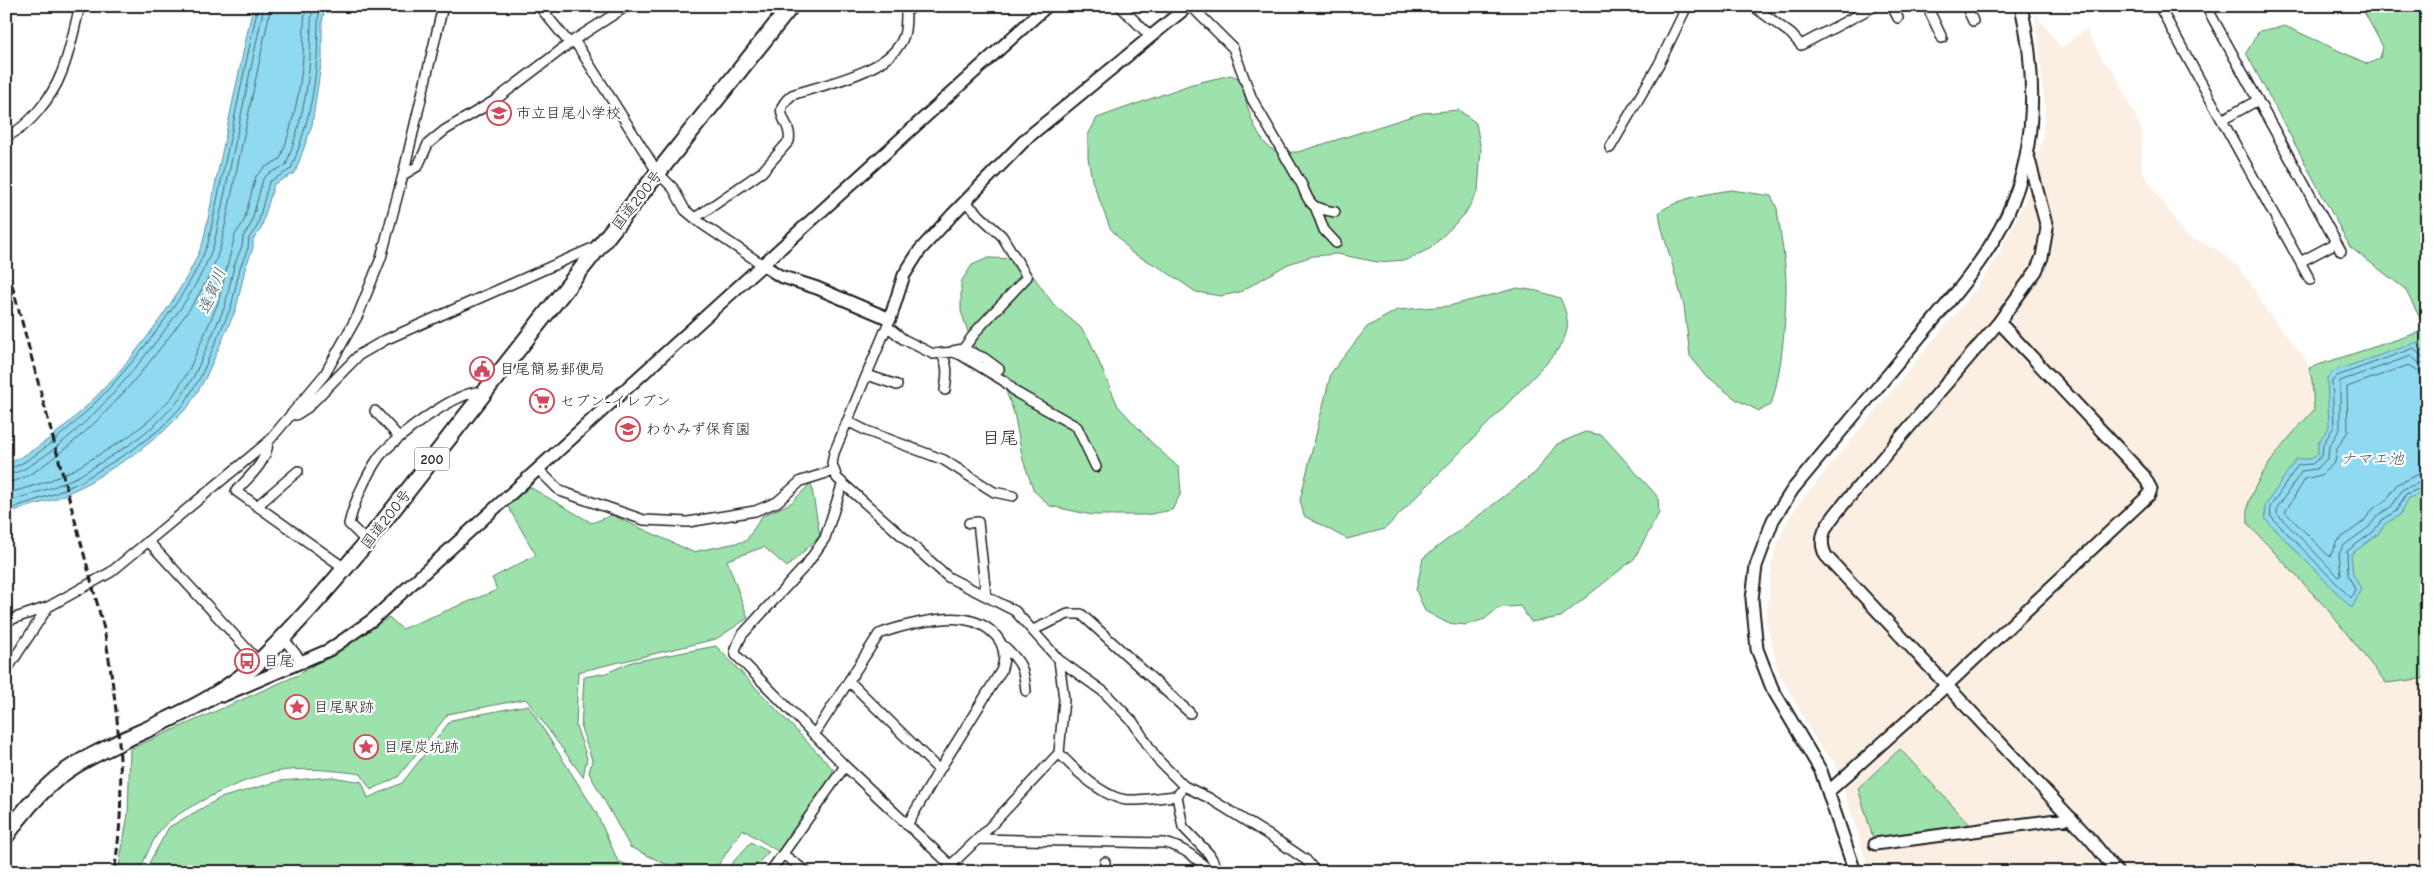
<svg xmlns="http://www.w3.org/2000/svg" width="2433" height="878" font-family="'Comic Neue','Klee One',sans-serif">
<style>
.built{fill:#fbeee3}
.green{fill:#9de1ac;stroke:#5c7e64}
.water{fill:#8fdaf0;stroke:#618e9b}
.lines{fill:none;stroke-linecap:round;stroke-linejoin:round}
.shore{stroke:#4a6871;stroke-width:1}
.minor-casing{stroke:#1c1c1c;stroke-width:12}
.tertiary-casing{stroke:#1c1c1c;stroke-width:15}
.trunk-casing{stroke:#1c1c1c;stroke-width:19}
.minor{stroke:#fff;stroke-width:9}
.tertiary{stroke:#fff;stroke-width:11}
.trunk{stroke:#fff;stroke-width:15}
.rail{stroke:#1c1c1c;stroke-width:3;stroke-dasharray:8 4;stroke-linecap:butt}
.labels{text-anchor:middle;dominant-baseline:central;stroke-width:4.5;stroke-linejoin:round;paint-order:stroke}
.shield{fill:#fff;stroke:#606060;stroke-width:1}
.shield-label{font-size:14px;font-weight:bold;fill:#1c1c1c}
.poi-label{font-size:15px;fill:#1c1c1c;stroke:#fff;text-anchor:start}
.street-label{font-size:15px;fill:#1c1c1c;stroke:#fff}
.water-label{font-size:16px;font-style:italic;fill:#445e66;stroke:#fff}
.quarter-label{font-size:18px;fill:#1c1c1c;stroke:#fff}
</style>
<rect width="100%" height="100%" fill="#fff"/>
<filter id="ink" filterUnits="userSpaceOnUse"><feTurbulence type="fractalNoise" baseFrequency=".02" numOctaves="2"/><feDisplacementMap in="SourceGraphic" scale="10" xChannelSelector="R" yChannelSelector="G"/><feConvolveMatrix kernelMatrix="1 2 1 2 8 2 1 2 1" color-interpolation-filters="sRGB"/></filter>
<g filter="url(#ink)">
<path class="built" d="M2035,13L2061,48L2086,29L2104,62L2114,71L2142,132L2141,170L2185,235L2218,250L2237,266L2250,283L2266,310L2306,360L2312,380L2314,410L2288,438L2328,610L2386,683L2427,678V872H1870L1835,763L1817,742L1779,673L1766,621L1772,562L1782,531L1797,506L1974,291L1994,263L2027,197L2042,141L2045,108Z"/>
<path class="green" d="M2361,6H2427V678L2386,683L2328,610L2248,524C2248,517 2247,508 2249,501C2262,467 2289,437 2314,410L2312,380L2309,368L2426,330L2405,289L2350,247L2246,53L2259,31L2285,26L2368,64L2380,58L2383,47Z
M1231,75L1240,79C1247,101 1251,132 1270,148C1277,153 1290,152 1298,152L1422,113L1459,110L1476,123L1481,150L1478,191L1465,214L1431,248L1407,260L1377,262L1337,254L1313,256L1288,264L1240,292L1221,296L1196,292L1159,267L1132,253L1110,228L1092,180L1088,157V135L1097,118L1192,84Z
M1732,190L1771,196L1777,208C1780,235 1787,264 1786,292C1785,329 1782,369 1771,405L1759,411L1737,400L1708,378L1690,356L1684,306L1661,225L1659,212C1682,197 1705,194 1732,190Z
M988,258L1021,259L1054,305L1080,327L1089,339L1118,406L1151,442L1179,468L1181,493L1172,510L1146,515H1092L1050,506L1034,491L1023,460L1014,413L1006,391L971,341L961,311V282L972,265Z
M1518,288L1537,291L1560,298C1574,327 1567,339 1548,362L1385,529L1347,539L1304,516L1300,500L1331,373L1367,327L1397,310L1449,306Z
M1585,432L1602,435L1658,497L1659,513L1634,559L1561,617L1531,622L1520,606L1498,608L1485,619L1466,625L1447,623L1425,611L1416,590L1423,558L1536,472L1557,444Z
M811,483L820,536L787,567L764,547L727,560L748,618L716,639L578,672L576,726L587,758L583,777L526,699L448,714L398,777L371,790L361,774C333,770 302,767 274,772C248,777 179,808 162,828C152,840 146,857 139,872H118L128,814L130,749L298,675L389,617L402,629L497,590L492,578L536,555L507,505L528,486L592,523L612,515L693,552L746,541L762,516L791,503Z
M716,646L833,769L832,776L779,852L742,829L714,872H682L630,847L589,773L592,760L581,728L584,677L606,673L632,662Z
M528,705L596,812L618,861L645,872H144L169,827L220,798L280,781L332,777L362,782L368,798L402,783L451,720Z
M1900,749L1973,828L1874,841L1858,788Z
M751,842L769,852L749,872H724Z"/>
<path class="water" d="M253,6H325L322,23V58L312,125L295,173L274,184L261,229L253,239V248L245,269L236,309L205,379L188,407L163,432L135,454L85,485L55,499L16,510L6,515V464C76,437 178,311 203,242Z
M2418,342L2427,357V491L2409,498L2400,515L2385,524L2377,535L2351,554L2353,574L2361,589L2352,608L2266,520L2265,506L2296,459H2311L2318,454V443L2329,427L2327,378L2334,371Z"/>
<g class="lines">
<path class="shore" d="M2427,358L2422,357L2414,348L2337,376L2332,381L2334,427L2323,444L2322,456L2312,464L2298,465L2270,507L2271,517L2351,598L2355,589L2348,575L2347,551L2373,532L2382,520L2396,511L2406,494L2427,486
M2427,364L2419,363L2411,356L2340,381V429L2329,446L2328,458L2316,469L2302,471L2277,508V514L2339,577L2341,575L2339,554L2343,546L2369,527L2378,515L2391,507L2403,489L2427,480
M2427,372L2419,371L2409,365L2347,387L2348,431L2337,449L2335,462L2321,475L2305,479L2285,512L2330,557L2337,541L2363,522L2373,509L2386,501L2397,484L2419,474L2427,472
M6,469C20,467 35,455 46,447C87,415 120,378 152,337C174,307 195,279 208,243L258,6
M6,475C21,474 38,460 50,452C92,420 126,381 158,339C181,309 202,280 214,244L264,6
M6,482C23,482 40,468 53,458C98,425 132,385 166,341C189,311 210,282 221,245L271,6
M6,494L49,481L75,469L125,439L151,419L173,396L189,370L218,303L235,235L244,221L256,176L264,168L280,159C293,126 300,92 303,57C304,40 303,23 306,6
M6,502L51,488L79,476L129,445L156,424L179,400L195,374L225,306L234,266L242,246L243,237L251,224L263,179L268,174L286,165C299,130 308,94 310,56C311,39 310,23 313,6
M6,510L54,494L82,481L132,450L160,429L184,404L201,376L231,307L240,268L248,248L249,238L257,227L269,182L291,169C305,133 315,96 317,56C318,39 317,23 320,6"/>
<defs>
<path id="minor" d="M539,6L570,44
M1120,6L1151,37
M1191,6L1233,48L1252,99L1302,185C1310,206 1312,208 1335,212
M1753,6L1791,34L1801,45L1875,6
M1892,6L1898,18
M1927,6L1942,38
M1966,6L1973,21
M2159,6L2310,280
M2206,6L2341,251
M574,40L658,173L673,188L685,210L702,224L763,265
M2222,120L2258,100
M6,136C28,129 53,95 61,74C70,53 74,28 80,6
M1610,148L1659,64L1687,6
M403,175L418,166L428,144L445,130L494,101L574,40L627,6
M1316,209L1324,230L1336,243
M695,218L762,172L789,141C793,121 768,114 792,95C824,84 893,72 904,35C906,28 906,20 906,12L914,6
M2300,262L2336,243
M890,319L834,453L832,464L837,478L948,577L1015,611L1059,660L1104,692L1133,722L1157,759L1184,786L1209,798L1278,841L1306,860L1316,872
M887,326L903,339L933,354L953,352L961,355L1004,381L1017,393L1077,427L1096,467
M963,349L984,358L999,369
M953,351L963,349L978,329L1027,277L1002,236L965,202
M941,353C949,366 947,375 945,390
M867,375L897,385
M375,411L399,437
M296,415L307,408L359,355L385,340L597,246
M847,421L867,431L944,460L994,492L1013,496
M268,442C267,462 249,477 236,491L346,569
M538,469L560,491L644,520L688,522L755,511L777,502L801,481L833,471
M842,485L825,538L807,564L742,635L735,649L736,655L845,766L958,872
M257,506L298,471
M969,523L978,522L986,596
M148,541L259,662
M368,543L349,524C354,502 366,476 379,457C392,440 464,384 484,393
M6,621L48,607L111,572L268,442L325,374L358,315L381,258L403,175L443,6
M1033,630L1068,614H1081L1190,713
M283,638L303,663
M1004,646C1021,662 1024,668 1026,691
M6,671L48,607
M849,681L939,770
M814,735L879,634C900,626 940,616 962,619C990,623 1012,643 1001,671L935,777L907,825
M1059,753C1074,769 1103,797 1126,800C1142,801 1160,797 1177,796
M1180,792L1177,796L1183,827L1209,854L1219,872
M978,839L1165,843C1185,848 1196,858 1211,872
M784,855L807,872
M770,872L845,766
M947,872L950,866L984,833L1059,753L1064,699L1059,660
M1105,872V862"/>
<path id="tertiary" d="M2028,156L2047,228L2042,257L2036,271L1999,322L1846,501C1833,518 1814,534 1826,556L2091,840L2117,872
M763,265L780,276L817,288L890,319L904,275L920,250L953,214L1027,138L1188,6
M222,696L329,650L372,620L1047,6
M1829,791L1946,686L2149,495L2151,489L2144,476L1999,322
M1875,844L2071,818
M1855,872L1821,771L1772,688L1757,649L1752,599L1756,566L1773,520L1793,489C1833,441 1872,394 1912,346C1940,312 1970,279 1993,241C2037,170 2039,85 2021,6"/>
<path id="trunk" d="M6,836C20,815 36,796 56,779C76,762 102,751 126,739C174,717 227,695 265,656C346,575 413,483 484,393C585,263 688,135 791,6"/>
</defs>
<use href="#minor" class="minor-casing"/>
<use href="#tertiary" class="tertiary-casing"/>
<use href="#trunk" class="trunk-casing"/>
<use href="#minor" class="minor"/>
<use href="#tertiary" class="tertiary"/>
<use href="#trunk" class="trunk"/>
<path class="rail" d="M6,262L104,629C118,710 128,790 114,872"/>
</g>
</g>
<defs>
<symbol id="school-ring" viewBox="-11 -11 22 22"><circle r="9.5" fill="#fff" stroke="#d1495b" stroke-width="1.5"/><path d="M0-5L7-2L0 1L-7-2ZM-4 1L0 2.5L4 1V4Q0 6-4 4Z" fill="#d1495b"/></symbol>
<symbol id="civic-ring" viewBox="-11 -11 22 22"><circle r="9.5" fill="#fff" stroke="#d1495b" stroke-width="1.5"/><path d="M-.6-6.5H3V-4.5H.6V-3L4-1V1h2V6H-6V1h2V-1L-.6-3ZM-1.2 2.5V6h2.4V2.5Z" fill="#d1495b"/></symbol>
<symbol id="supermarket-ring" viewBox="-11 -11 22 22"><circle r="9.5" fill="#fff" stroke="#d1495b" stroke-width="1.5"/><path d="M-6-5.5h2.5l.6 2H6L4.5 2H-2.5L-4.4-4H-6ZM-1.5 3.2a1.3 1.3 0 1 0 .1 0ZM3 3.2a1.3 1.3 0 1 0 .1 0Z" fill="#d1495b"/></symbol>
<symbol id="bus-ring" viewBox="-11 -11 22 22"><circle r="9.5" fill="#fff" stroke="#d1495b" stroke-width="1.5"/><path d="M-5-6H5V4H4V6H2V4H-2V6H-4V4H-5ZM-3.5-4V0h7V-4ZM-3.5 1.2v1.5H-2V1.2ZM2 1.2v1.5H3.5V1.2Z" fill="#d1495b"/></symbol>
<symbol id="sight-ring" viewBox="-11 -11 22 22"><circle r="9.5" fill="#fff" stroke="#d1495b" stroke-width="1.5"/><path d="M0-6L1.8-2.2L6-1.7L2.9 1.2L3.7 5.4L0 3.3L-3.7 5.4L-2.9 1.2L-6-1.7L-1.8-2.2Z" fill="#d1495b"/></symbol>
</defs>
<g fill-rule="evenodd">
<use href="#school-ring" x="485" y="99" width="28" height="28"/>
<use href="#civic-ring" x="468" y="355" width="28" height="28"/>
<use href="#supermarket-ring" x="528" y="387" width="28" height="28"/>
<use href="#school-ring" x="614" y="415" width="28" height="28"/>
<use href="#bus-ring" x="233" y="647" width="28" height="28"/>
<use href="#sight-ring" x="283" y="693" width="28" height="28"/>
<use href="#sight-ring" x="352" y="733" width="28" height="28"/>
</g>
<g class="labels">
<rect class="shield" x="414.5" y="447.5" width="35" height="23" rx="4"/>
<g class="shield-label">
<text x="432" y="459">200</text>
</g>
<g class="poi-label">
<text x="516" y="113">市立目尾小学校</text>
<text x="500" y="369">目尾簡易郵便局</text>
<text x="560" y="401">セブン-イレブン</text>
<text x="646" y="429">わかみず保育園</text>
<text x="264" y="661">目尾</text>
<text x="314" y="707">目尾駅跡</text>
<text x="384" y="747">目尾炭坑跡</text>
</g>
<g class="street-label">
<text transform="translate(637 200) rotate(-52)">国道200号</text>
<text transform="translate(386 519) rotate(-52)">国道200号</text>
</g>
<g class="water-label">
<text transform="translate(212 291) rotate(-68)">遠賀川</text>
<text x="2372" y="459">ナマエ池</text>
</g>
<g class="quarter-label">
<text x="1000" y="438">目尾</text>
</g>
</g>
<rect width="2433" height="878" fill="none" stroke="#fff" stroke-width="25"/>
<rect x="12" y="12" width="2408" height="853" fill="none" stroke="#1c1c1c" stroke-width="2" filter="url(#ink)"/>
</svg>
